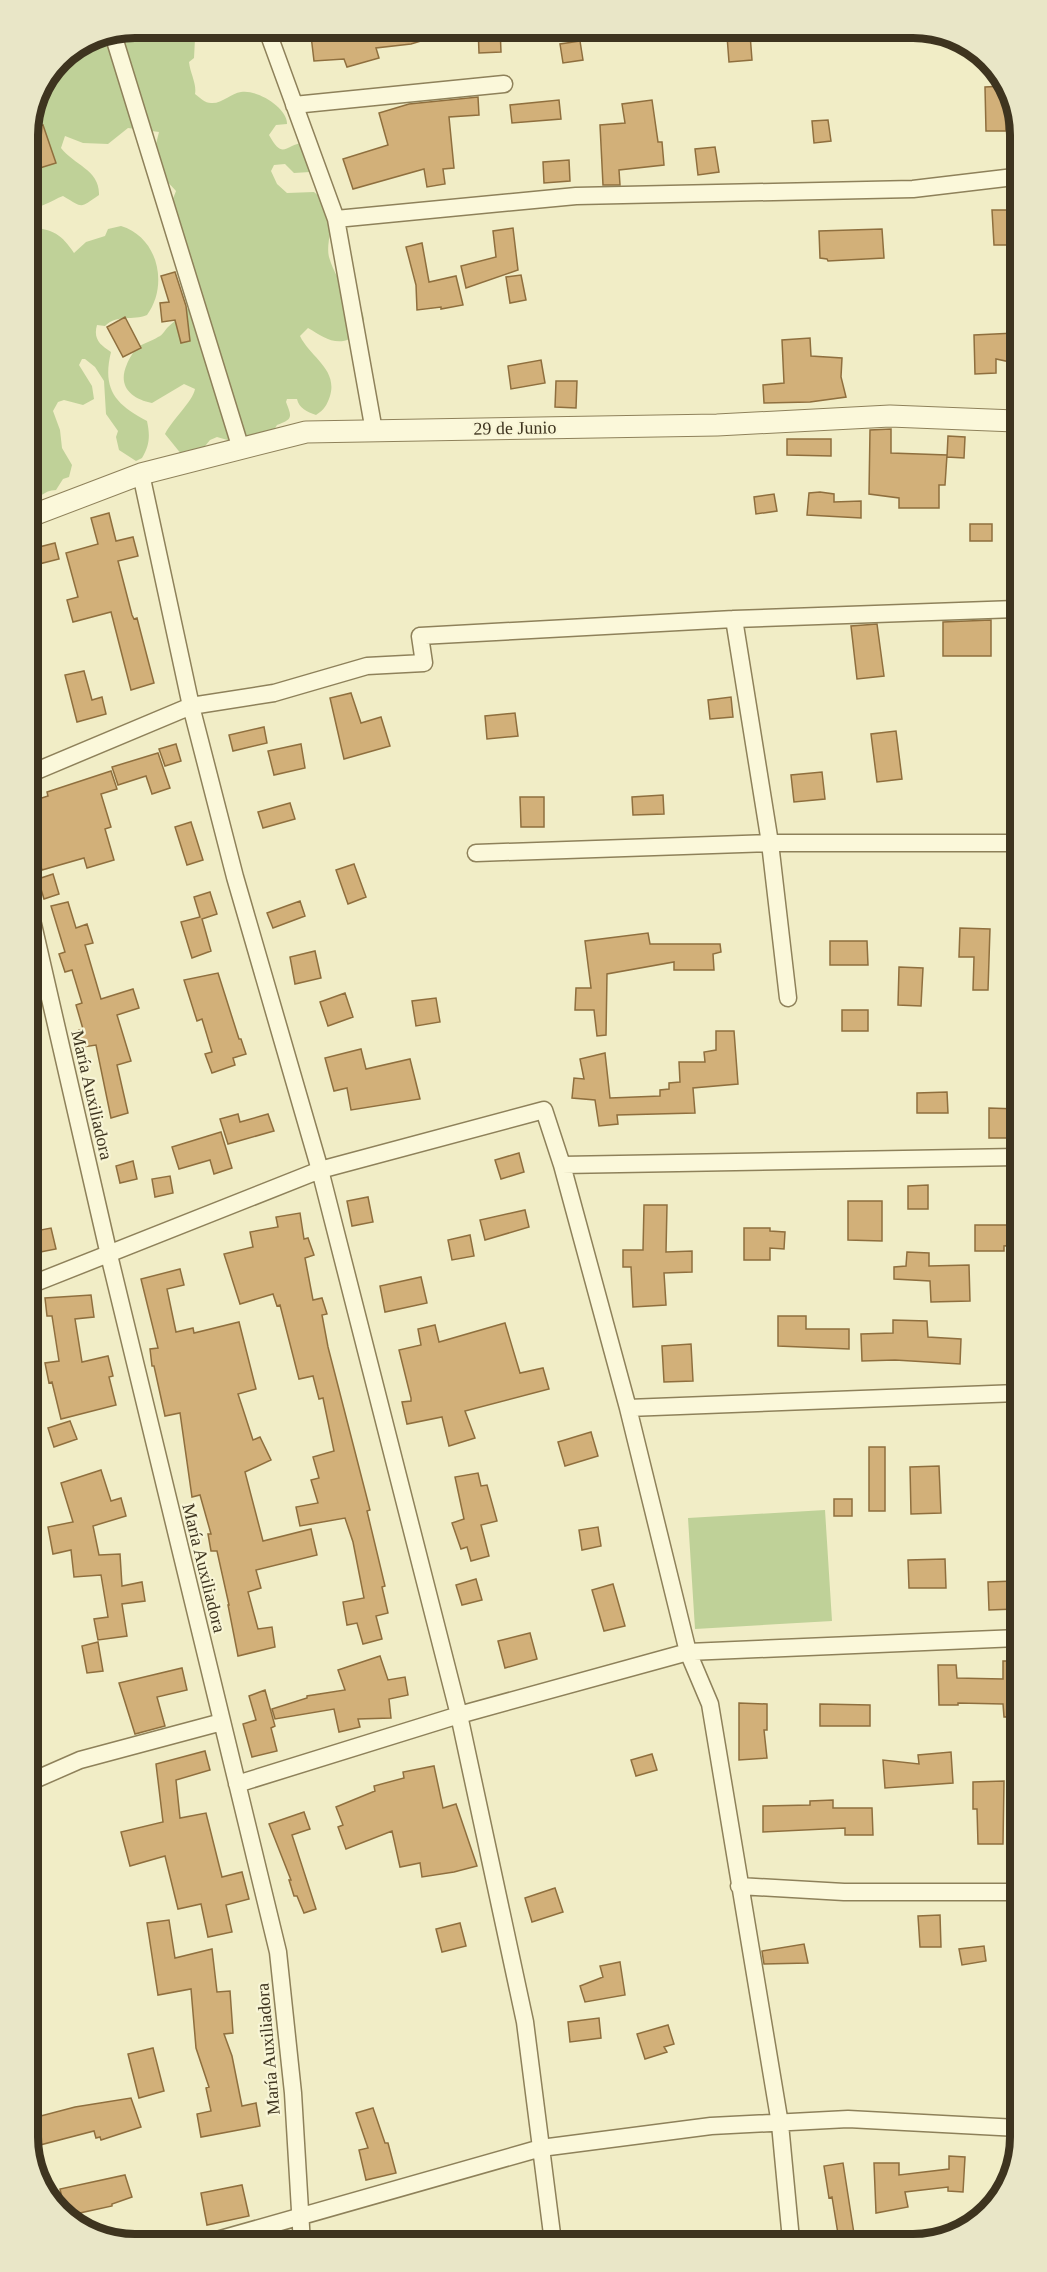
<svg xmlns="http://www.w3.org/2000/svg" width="1047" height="2272" font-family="Georgia,serif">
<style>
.green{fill:#bfd198}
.building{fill:#d2b079;stroke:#8f6f3e;stroke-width:1.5}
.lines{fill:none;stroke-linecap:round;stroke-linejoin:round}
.minor-casing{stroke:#8e815a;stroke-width:19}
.tertiary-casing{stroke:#8e815a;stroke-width:23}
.minor{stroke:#fbf8da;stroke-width:16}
.tertiary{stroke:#fbf8da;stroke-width:21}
.labels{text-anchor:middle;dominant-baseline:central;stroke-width:4.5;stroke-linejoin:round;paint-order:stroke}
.street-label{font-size:18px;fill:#3e341f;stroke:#f8f5d6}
.rim{fill:none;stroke:#3e341f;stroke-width:8}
</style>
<rect width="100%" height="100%" fill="#f1edc6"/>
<path class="green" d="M135,27H187L193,30L195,39L194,58L189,62C190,73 197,84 195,94C200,98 205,103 211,103C222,104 231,93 241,92C257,89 288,108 287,124L276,125L269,135C284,162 285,143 305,143L314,168L310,172L294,173L285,164L274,165L271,171L277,184L287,193L314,192L326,202L334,215C332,227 326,245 329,257C331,264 334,271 338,278C349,293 383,323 350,339C334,346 322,336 308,328L300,336C310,357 338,369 330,396C327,405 324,410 316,415C307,412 299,408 297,399H287L286,402C292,417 293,419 277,425L272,433L231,441L217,437L210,440L201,451L182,455L165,434C172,420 193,401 195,389L184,384L152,403C131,399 117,386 127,364C129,359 133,352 137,348C143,343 152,341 158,337C163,335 164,331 168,327C178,318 186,312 194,300L167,239V214L176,191L164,178L153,156L159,132L128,128L108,144L83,143L65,136L61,148C74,165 100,170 99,195C79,208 85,209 63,196C50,201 41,209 27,208V128L59,58L94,35Z
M121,226C158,237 169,285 147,315C133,321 117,314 105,326L97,325C93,339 100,345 111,352C102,389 115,404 147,421C150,435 150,445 142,458L136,461L119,450L116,437L118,431L106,414L104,381L95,367L85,359H82L79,365L92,386L94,399L83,405L64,400L58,402L53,411L60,430L62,448L72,465L69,477L63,479L56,490C43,490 40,500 28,500L27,228C50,227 62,234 74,253L86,242L105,236L108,229Z
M825,1510L832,1621L695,1629L688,1518Z"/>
<path class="building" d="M310,27H329L330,37L364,27H453L454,31L411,44L376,48L379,58L347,67L344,59L314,61Z
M478,27H500L501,52L479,53Z
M750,34L752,60L729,62L727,36Z
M580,41L583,60L563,63L560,44Z
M1004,86L1006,131H986L985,87Z
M478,97L479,115L449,117L454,168L443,169L445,184L427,187L424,169L353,189L343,159L388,145L379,113L409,104Z
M559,100L561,119L512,123L510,105Z
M652,100L658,142H662L664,165L619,170L620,185H603L600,125L625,123L622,104Z
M828,120L831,141L814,143L812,121Z
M43,125L56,163L27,172V130Z
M715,147L719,172L698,175L695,149Z
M569,160L570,181L544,183L543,162Z
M992,210H1014L1015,245H994Z
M513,228L518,270L466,288L461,266L496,257L493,231Z
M882,229L884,258L828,261L827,259L820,258L819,231Z
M422,243L429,282L456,276L463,305L441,309V307L417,310L416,285L406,247Z
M175,272L186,306L190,341L181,343L175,320L162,322L160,303L169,302L161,276Z
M521,275L526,300L510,303L506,277Z
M125,317L141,348L123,357L107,327Z
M1015,333V363L996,359V373L975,374L974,335Z
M810,338L811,356L842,358L841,377L846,397L810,402L764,403L763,385L784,383L782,340Z
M541,360L545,383L511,389L508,366Z
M556,381H577L576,408L555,407Z
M891,429V453L947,455L945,485H939V508H899V498L869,494L870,430Z
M948,436L965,437L964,458L947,457Z
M787,439H831V456L787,455Z
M820,492L834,494V502L861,501V518L807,515L809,493Z
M774,494L777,511L756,514L754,497Z
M109,513L116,541L133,537L138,556L118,561L132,615L134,619L137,618L154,683L131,690L111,612L73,622L67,600L78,597L66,553L98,544L91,518Z
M970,524H992V541H970Z
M55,543L59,559L39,564L35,548Z
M991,620V656H943V622Z
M877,624L884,676L857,679L851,626Z
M84,671L92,700L102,697L106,714L77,722L65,675Z
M351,693L361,723L381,717L390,746L344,759L330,698Z
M731,697L733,717L710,719L708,700Z
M515,713L518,736L487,739L485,716Z
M264,727L267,743L233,751L229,735Z
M896,731L902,779L877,782L871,734Z
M176,744L181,761L165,766L159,749Z
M301,744L305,768L274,775L268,751Z
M158,753L170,788L152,794L146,776L118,785L112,767Z
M111,771L117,789L101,794L111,827L105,829L114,860L87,868L84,858L42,870L29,829V802L48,796L47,792Z
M822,772L825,799L794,802L791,775Z
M663,795L664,814L633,815L632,797Z
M520,797H544V827H521Z
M290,803L295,819L263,828L258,812Z
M191,822L203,860L187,865L175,827Z
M354,864L366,897L348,904L336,870Z
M53,874L59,894L44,899L38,879Z
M210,892L217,914L202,919L211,951L192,958L181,922L200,917L194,897Z
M300,901L305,916L273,928L267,913Z
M68,902L76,928L87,924L93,943L85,945L101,999L133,989L139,1008L117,1015L131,1061L117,1065L128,1113L111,1118L96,1045L83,1047L79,1030L83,1029L76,1005L82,1003L72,970L65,972L59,954L65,952L51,906Z
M960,928L990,929L988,990H973L974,957H959Z
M648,933L650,944H720L721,952L713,954L714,970H674V962L607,974L606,1035L597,1036L594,1010H575L576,988H591L585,941Z
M830,941H867L868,965H830Z
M315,951L321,978L295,984L290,957Z
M899,967L923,968L921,1006L898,1005Z
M218,973L239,1039H241L246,1054L233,1058L235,1065L212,1073L205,1054L212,1052L202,1019L197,1021L184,980Z
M345,993L353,1017L328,1026L320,1002Z
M436,998L440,1022L416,1026L412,1001Z
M842,1010H868V1031H842Z
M716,1031H734L738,1084L693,1088L695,1113L617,1115L618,1124L599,1126L595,1100L572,1098L574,1078L584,1079L580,1059L605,1053L610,1098L660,1096V1090L669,1089V1083L680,1082L679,1062H705L704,1052L716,1050Z
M361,1049L366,1069L410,1059L420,1099L351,1110L347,1088L334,1091L325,1058Z
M947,1092L948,1113H917V1093Z
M989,1108L1017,1109V1138H989Z
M238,1114L240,1122L268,1114L274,1131L228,1144L220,1119Z
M221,1132L232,1168L214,1174L210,1160L179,1169L172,1147Z
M519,1153L524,1172L501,1179L495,1160Z
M133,1161L137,1179L120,1183L116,1166Z
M170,1176L173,1193L155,1197L152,1179Z
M928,1185V1209H908V1186Z
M368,1197L373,1222L352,1226L347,1201Z
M848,1201H882V1241L848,1240Z
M644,1205H667L666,1252L692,1251V1272L664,1273L666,1305L633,1307L631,1267H623V1250H643Z
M525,1210L529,1227L485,1240L480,1220Z
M300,1213L304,1239L308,1238L314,1255L305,1258L313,1300L322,1298L327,1314L322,1315L328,1347L370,1510L367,1511L385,1586L382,1587L388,1613L376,1616L382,1639L363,1644L357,1623L347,1625L343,1602L364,1598L353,1542L345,1518L300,1526L296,1507L318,1503L311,1480L319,1478L313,1457L334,1451L323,1398L319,1399L313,1376L299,1379L280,1305L277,1306L273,1294L240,1304L224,1254L253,1247L250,1232L278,1227L276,1217Z
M975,1225H1017V1245L1004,1246V1251H975Z
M51,1228L56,1249L30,1254V1232Z
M744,1228H770V1231L785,1232L784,1249L770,1248V1260H744Z
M470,1235L474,1256L452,1260L448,1240Z
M907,1252L929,1253V1266L969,1265L970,1301L931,1302L930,1281L894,1279V1267L906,1266Z
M180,1269L184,1285L167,1289L176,1332L193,1328L194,1333L239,1322L256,1389L238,1394L253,1440L260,1437L271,1460L245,1472L263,1541L311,1529L317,1555L256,1570L261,1588L248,1592L258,1629L272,1627L275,1647L238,1656L228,1605H229L217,1551H211L208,1534H211L200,1495L192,1497L180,1413L165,1416L154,1366H152L150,1349L158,1348L141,1279Z
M421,1277L427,1303L385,1312L380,1286Z
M91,1295L94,1317L75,1319L82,1362L108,1356L113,1376L109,1377L116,1405L61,1419L52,1382L49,1383L45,1363L59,1361L52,1316H47L45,1298Z
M778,1316H806V1329H849V1349L778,1346Z
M893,1320L927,1321L928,1337L961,1339L960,1364L895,1360L862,1361L861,1334L893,1333Z
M505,1323L520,1373L543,1368L549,1389L465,1411L475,1438L449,1446L442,1417L407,1424L402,1402L411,1401V1398L399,1350L421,1345L418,1329L435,1325L439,1342Z
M691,1344L693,1381L664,1382L662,1346Z
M70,1421L77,1439L54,1447L48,1428Z
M591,1432L598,1456L565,1466L558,1442Z
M869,1447H885V1511H869Z
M939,1466L941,1513L911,1514L910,1467Z
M101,1470L111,1501L121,1498L126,1516L93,1526L99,1555L120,1554L122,1586L142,1582L145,1601L122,1604L127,1636L98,1640L94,1619L108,1617L101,1575L74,1577L71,1550L53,1554L48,1527L73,1522L61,1483Z
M478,1473L481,1486L487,1485L497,1521L481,1525L489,1556L471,1561L467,1547L461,1549L452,1523L464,1519L455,1477Z
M834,1499H852V1516H834Z
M598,1527L601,1546L582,1550L579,1530Z
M945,1559L946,1588H909L908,1560Z
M476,1579L482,1600L462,1605L456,1585Z
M1014,1581L1015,1609L989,1610L988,1582Z
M613,1584L625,1626L604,1631L592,1590Z
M530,1633L537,1659L505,1668L498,1641Z
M98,1642L103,1671L87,1673L82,1646Z
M380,1656L388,1680L405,1677L408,1695L389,1699L391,1718L358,1719L360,1727L339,1732L334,1709L275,1719L272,1709L307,1698V1696L345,1690L338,1670Z
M1003,1661H1019V1717H1004L1003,1704L958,1703V1705H939L938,1665H956L957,1678L1003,1679Z
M182,1668L187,1690L157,1697L165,1726L135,1734L119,1683Z
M265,1690L275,1726L271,1728L277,1751L252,1757L243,1724L256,1720L249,1696Z
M739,1703L767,1704V1730H764L767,1758L739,1760Z
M820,1704L870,1705V1726H820Z
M205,1751L210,1770L176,1780L180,1818L206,1813L222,1877L242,1872L249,1899L226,1905L232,1932L208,1937L201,1904L178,1909L165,1856L130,1866L121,1832L163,1822L156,1764Z
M951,1752L953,1783L885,1788L883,1760L919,1764L918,1755Z
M652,1754L657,1770L636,1776L631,1760Z
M434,1766L443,1808L456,1804L477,1866L454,1872L422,1877L420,1863L400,1867L392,1831L346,1849L338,1827L343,1825L336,1807L375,1791L374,1786L404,1778L403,1772Z
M1004,1781L1003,1844H978L977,1809H973V1782Z
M833,1800V1808H872L873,1835H845V1828L763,1832V1806L810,1805V1801Z
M304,1812L310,1829L292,1835L316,1909L304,1913L297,1896H294L289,1880H291L269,1824Z
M555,1888L563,1912L532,1922L525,1898Z
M940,1915L941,1947H920L918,1916Z
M169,1920L175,1958L212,1949L217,1992L230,1991L233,2033L224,2034L232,2056L242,2106L256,2103L260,2126L201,2137L197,2114L211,2111L206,2088L209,2087L196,2048L191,1989L158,1995L147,1923Z
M460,1923L466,1946L442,1952L436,1929Z
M804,1944L808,1963L764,1964L762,1951Z
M984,1946L986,1961L962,1965L959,1949Z
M620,1962L625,1995L585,2002L580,1986L603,1977L600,1966Z
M599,2018L601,2038L570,2042L568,2022Z
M668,2025L674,2044L664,2047L667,2052L645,2059L637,2034Z
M153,2048L164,2091L139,2098L128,2054Z
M131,2098L141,2127L101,2140L100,2137L96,2138L94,2131L40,2145L33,2118L75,2107Z
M373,2108L385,2143H388L396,2173L366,2180L359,2150L368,2148L356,2113Z
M949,2156L965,2157L963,2192L948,2191V2187L905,2192L908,2207L876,2213L874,2163H899V2175L949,2169Z
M843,2163L855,2240H839L832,2197L829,2198L824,2166Z
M125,2175L132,2197L112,2204V2206L66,2216L60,2189Z
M242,2185L249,2216L207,2225L201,2193Z"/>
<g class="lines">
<defs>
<path id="minor" d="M266,27L336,219L374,431
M112,31L241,449
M294,105L504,84
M336,219L576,196L913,189L1014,177
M141,474L191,706L235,877L320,1170L459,1715L525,2022L553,2242
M734,619L770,843L788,998
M29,774L191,706L274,693L367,666L424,663L420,636L734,619L1016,609
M476,853L770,843H1016
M29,907L109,1255L278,1952L293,2093L302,2244
M562,1165L1017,1157
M30,1285L320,1170L544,1110L562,1165L628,1408L688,1652L710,1704L780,2124L791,2240
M628,1408L1018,1393
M32,1781L80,1760L222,1722
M237,1784L459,1715L688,1652L1019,1638
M739,1886L844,1892H1019
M203,2244L541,2148L711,2126L848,2119L1020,2128"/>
<path id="tertiary" d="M28,517L141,474L306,432L717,425L890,416L1015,421"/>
</defs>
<use href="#minor" class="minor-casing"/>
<use href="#tertiary" class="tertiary-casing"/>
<use href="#minor" class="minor"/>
<use href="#tertiary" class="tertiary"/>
</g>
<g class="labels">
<g class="street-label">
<text transform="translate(515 428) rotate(-1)">29 de Junio</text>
<text transform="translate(92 1095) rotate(77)">María Auxiliadora</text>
<text transform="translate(204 1568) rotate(76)">María Auxiliadora</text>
<text transform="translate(268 2049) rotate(-95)">María Auxiliadora</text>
</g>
</g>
<path d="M0 0H1047V2272H0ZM135 38H913A97 97 0 0 1 1010 135V2137A97 97 0 0 1 913 2234H135A97 97 0 0 1 38 2137V135A97 97 0 0 1 135 38Z" fill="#e9e6c7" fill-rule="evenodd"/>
<path class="rim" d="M135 38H913A97 97 0 0 1 1010 135V2137A97 97 0 0 1 913 2234H135A97 97 0 0 1 38 2137V135A97 97 0 0 1 135 38Z"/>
</svg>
